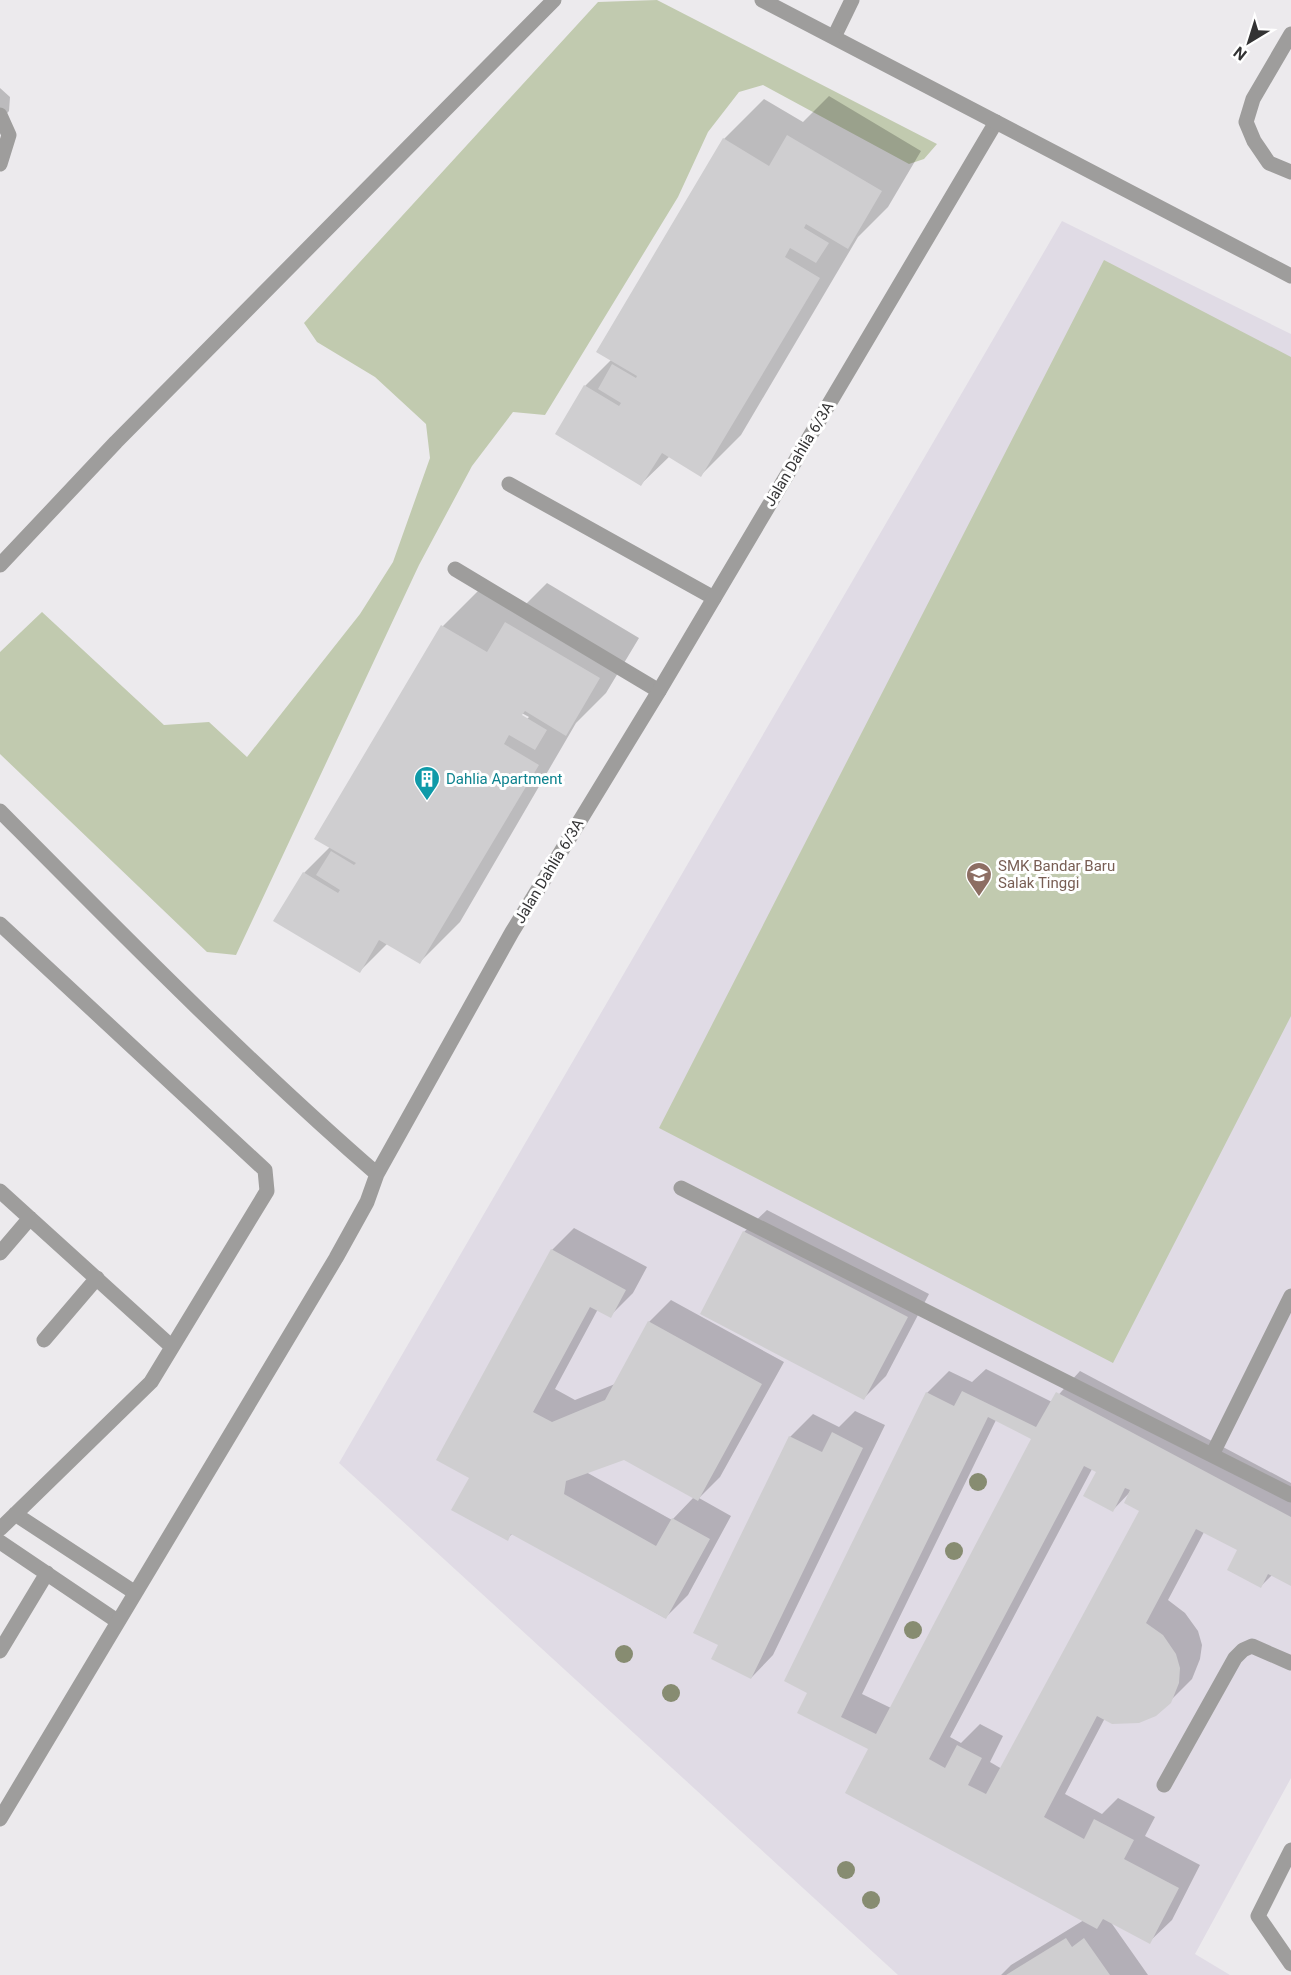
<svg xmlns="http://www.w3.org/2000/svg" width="1291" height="1975" font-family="Roboto,sans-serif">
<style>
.built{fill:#e0dbe5}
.green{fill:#c1caaf}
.shadow{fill:#0003;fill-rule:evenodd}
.building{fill:#cfced0;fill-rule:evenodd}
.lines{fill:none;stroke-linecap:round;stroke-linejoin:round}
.service{stroke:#9e9d9c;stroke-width:15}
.minor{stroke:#9e9d9c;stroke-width:15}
.tertiary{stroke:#9e9d9c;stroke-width:15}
.tree{fill:#878c71}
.labels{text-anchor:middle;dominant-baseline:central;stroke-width:6;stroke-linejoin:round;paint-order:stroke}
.street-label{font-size:15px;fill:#333334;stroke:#fff}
.culture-label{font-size:15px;fill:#0d838f;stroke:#fff;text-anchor:start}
.education-label{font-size:15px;fill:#785e54;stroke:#fff;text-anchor:start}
</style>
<rect width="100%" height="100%" fill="#eceaed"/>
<path class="built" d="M1062,221L1291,334V1778L1195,1954L1230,1975H898L339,1463Z"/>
<path class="green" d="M657,0L937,144L924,159L909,164L763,85L739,92L708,132L678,197L545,415L513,412L472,466L419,565L236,955L207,952L0,754V652L42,612L164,725L209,722L247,757L360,614L393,562L430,458L426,424L375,377L317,342L304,323L598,2Z
M1104,260L1291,357V1016L1113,1363L659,1128Z"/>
<path class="shadow" d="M0,88L10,97L9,111L0,121Z
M829,96L921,151L888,207L858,237L741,435L701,475L670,456L641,484L585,386L612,359L724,139L764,99L803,122Z
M547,583L639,638L606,693L576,723L460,922L420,962L388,943L360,971L304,873L330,847L443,626L483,586L521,609ZM516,710L529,717L526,720Z
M767,1210L929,1294L886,1376L864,1398L744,1232Z
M574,1228L647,1267L633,1293L610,1316L598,1309L555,1389L575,1400L615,1384L649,1322L671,1300L784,1362L720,1477L699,1498L731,1516L688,1595L665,1618L513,1533L507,1539L471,1478L552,1250ZM624,1458L694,1497L672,1520L586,1472Z
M986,1369L1052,1402L1080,1371L1291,1483V1584L1272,1575L1261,1586L1239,1550L1204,1532L1168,1600L1185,1613L1198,1631L1202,1645L1200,1659L1192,1679L1169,1702L1105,1718L1065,1794L1102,1814L1118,1798L1155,1817L1145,1836L1200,1865L1172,1920L1149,1942L1110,1921L1148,1975H1001L1011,1965L1084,1920L870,1748L809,1692L927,1393L949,1371L972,1382ZM996,1420L1033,1438L891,1708L862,1694ZM1092,1469L1098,1472L1113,1510L1130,1492L1141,1511L1002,1769L990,1762L1003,1736L980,1724L961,1743L950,1737Z
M855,1411L885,1425L773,1655L751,1678L790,1437L813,1414L839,1427Z"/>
<path class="building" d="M787,135L882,191L848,249L806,224L804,228L829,243L816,263L790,248L785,257L820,278L701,477L662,453L641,486L555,434L584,385L619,406L621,403L598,389L612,364L636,378L637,376L596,352L723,138L769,166Z
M505,622L600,678L566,736L525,711L522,715L547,730L535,750L509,735L504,744L539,765L420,964L379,940L360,973L273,921L303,872L338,893L340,890L316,875L331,851L354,865L356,863L314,839L441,625L487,652Z
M743,1231L908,1317L864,1400L700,1314Z
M551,1249L626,1290L611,1318L590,1307L533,1412L552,1422L605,1400L648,1321L762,1384L698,1501L624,1460L566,1481L564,1494L656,1546L672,1518L710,1539L666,1619L511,1534L508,1541L451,1510L469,1478L436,1460Z
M962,1391L1036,1427L1056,1392L1291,1517V1586L1268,1574L1261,1588L1227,1570L1237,1550L1196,1529L1146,1623L1163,1635L1176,1654L1180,1668L1179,1683L1171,1703L1156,1716L1139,1723L1112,1724L1097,1716L1044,1817L1084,1839L1094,1819L1134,1840L1124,1859L1179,1888L1150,1944L1103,1919L1097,1929L845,1793L868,1749L797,1713L807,1693L784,1681L926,1392L954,1406ZM988,1417L1031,1439L876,1734L841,1717ZM1084,1466L1096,1472L1083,1496L1113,1512L1125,1488L1130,1490L1124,1503L1139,1511L986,1794L968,1785L982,1758L957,1745L945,1768L929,1759Z
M832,1432L863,1448L751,1679L711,1659L718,1645L693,1633L789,1436L822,1452Z
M1066,1938L1072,1947L1084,1938L1110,1975H1006Z"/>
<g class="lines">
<path class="service" d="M834,37L852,0
M0,115L9,135L0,164
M509,484L714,598
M455,569L659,691
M0,924L265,1170L267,1191L151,1382L0,1529
M681,1188L1291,1495
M0,1191L172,1347
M0,1253L30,1218
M44,1340L97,1278
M1212,1455L1291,1296
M15,1514L134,1592
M0,1542L117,1621
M0,1651L47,1573
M1164,1785L1235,1658L1243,1650L1252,1646L1291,1663
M1291,1850L1258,1916L1291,1964"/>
<path class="minor" d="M1291,34L1253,99L1246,122L1254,141L1269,163L1291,172
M0,811C123,935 246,1060 377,1174L512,932L659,691L996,122
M0,1819L336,1258L367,1202L377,1174"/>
<path class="tertiary" d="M762,0L1291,276
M0,565L116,442L554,0"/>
</g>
<g class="tree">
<circle cx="978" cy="1482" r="9"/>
<circle cx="954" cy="1551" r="9"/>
<circle cx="913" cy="1630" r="9"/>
<circle cx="624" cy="1654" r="9"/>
<circle cx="671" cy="1693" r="9"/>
<circle cx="846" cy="1870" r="9"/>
<circle cx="871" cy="1900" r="9"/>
</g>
<defs>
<symbol id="building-pin" viewBox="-11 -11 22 30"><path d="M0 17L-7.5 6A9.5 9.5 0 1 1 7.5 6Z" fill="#0f9aa8" stroke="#fff"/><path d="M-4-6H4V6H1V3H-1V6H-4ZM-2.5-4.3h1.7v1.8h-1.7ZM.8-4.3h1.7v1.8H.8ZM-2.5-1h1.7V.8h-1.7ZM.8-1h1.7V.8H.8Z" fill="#fff"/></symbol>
<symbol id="school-pin" viewBox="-11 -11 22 30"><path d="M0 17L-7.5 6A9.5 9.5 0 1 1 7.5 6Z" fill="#8d6e63" stroke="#fff"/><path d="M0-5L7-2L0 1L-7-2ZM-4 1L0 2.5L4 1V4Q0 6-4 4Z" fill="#fff"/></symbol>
</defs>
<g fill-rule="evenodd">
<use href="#building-pin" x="412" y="764" width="30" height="40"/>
<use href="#school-pin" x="964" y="860" width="30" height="40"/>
</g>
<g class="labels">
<g class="street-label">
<text transform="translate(799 454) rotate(-59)">Jalan Dahlia 6/3A</text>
<text transform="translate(549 871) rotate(-59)">Jalan Dahlia 6/3A</text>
</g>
<g class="culture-label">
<text x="446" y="779">Dahlia Apartment</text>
</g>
<g class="education-label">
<text x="998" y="866">SMK Bandar Baru<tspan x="998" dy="17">Salak Tinggi</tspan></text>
</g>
</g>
<g transform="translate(1249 42) rotate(218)" stroke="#ffffff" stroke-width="4.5" paint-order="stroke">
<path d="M0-4.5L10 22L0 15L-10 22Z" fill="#333334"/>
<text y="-9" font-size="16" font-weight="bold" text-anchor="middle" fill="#333334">N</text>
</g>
</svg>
